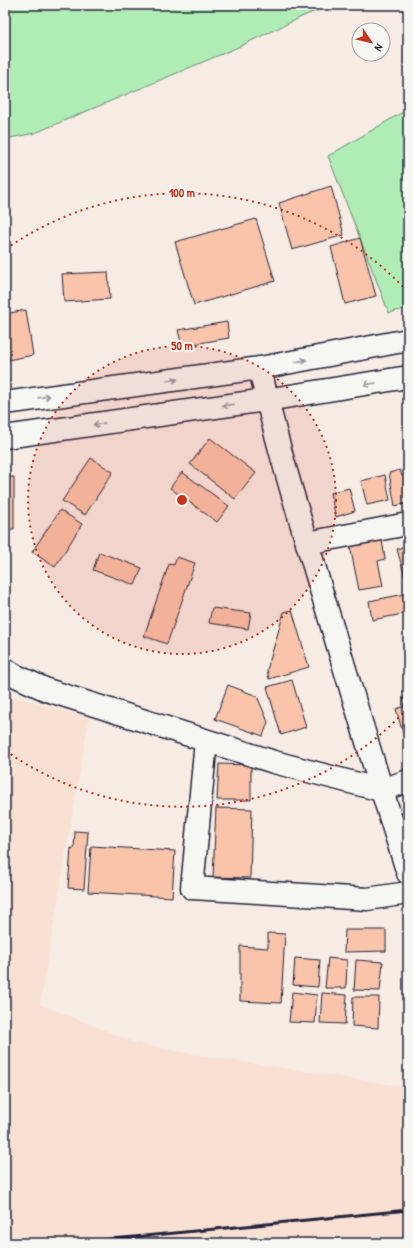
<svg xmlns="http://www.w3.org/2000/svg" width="413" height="1248" font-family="'Patrick Hand',sans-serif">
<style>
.built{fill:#f8e0d3}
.green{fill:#afedb5;stroke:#688878}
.building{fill:#f9c4aa;stroke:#22223b}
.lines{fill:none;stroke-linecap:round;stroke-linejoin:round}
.street-casing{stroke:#22223b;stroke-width:25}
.secondary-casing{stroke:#22223b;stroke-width:25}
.street{stroke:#f6f6f2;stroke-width:22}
.secondary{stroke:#f6f6f2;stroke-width:22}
.rail{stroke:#22223b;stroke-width:3}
.oneway{stroke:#9797a0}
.ring{fill:none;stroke:#c8321e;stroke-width:2;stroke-dasharray:2 4}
.centre{fill:#c8321e;stroke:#f6f6f2;stroke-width:2}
.ring-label{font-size:12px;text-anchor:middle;font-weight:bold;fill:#c8321e;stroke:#f6f6f2;stroke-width:4;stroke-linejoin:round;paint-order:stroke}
</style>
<rect width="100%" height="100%" fill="#f7ece4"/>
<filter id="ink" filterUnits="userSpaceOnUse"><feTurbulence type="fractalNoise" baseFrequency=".025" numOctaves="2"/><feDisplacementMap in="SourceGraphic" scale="8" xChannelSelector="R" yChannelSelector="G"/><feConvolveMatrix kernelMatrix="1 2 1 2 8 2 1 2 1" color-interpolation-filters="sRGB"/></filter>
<g filter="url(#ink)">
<path class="built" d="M5,692L9,695L89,718L40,1004L136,1043L191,1054L408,1087V1243H5Z"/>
<path class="green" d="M5,5H334L308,14L236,48L35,133L5,139Z
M408,109V308L389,313L328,156Z"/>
<path class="building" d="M331,186L344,235L292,250L279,203Z
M256,219L275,281L194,305L175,242Z
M360,238L376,296L345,304L331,247Z
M108,272L110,299L64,302L62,274Z
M26,310L33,355L8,360L5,348V314Z
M227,322L229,338L182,346L178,330Z
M210,438L256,473L235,499L190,464Z
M91,458L113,472L85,515L62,501Z
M400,470L402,476L408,474V503L395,506L389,473Z
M182,472L229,506L217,522L170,488Z
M385,475L390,500L367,505L361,481Z
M5,477H14V529H5Z
M349,488L355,511L336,517L330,493Z
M60,510L82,524L55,567L32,552Z
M382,540L385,559L378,561L383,586L359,590L350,546Z
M408,545V584H407L397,549Z
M99,552L142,568L135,585L93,570Z
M177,557L195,563L167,644L144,636L169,564L174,565Z
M405,594L408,613L372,620L369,601Z
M212,608L251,613L248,629L209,623Z
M292,610L309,667L269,679L267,670L284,612Z
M292,680L306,727L281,735L267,687Z
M228,685L257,696L268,722L263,736L215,719Z
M408,697V751L396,709L405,706L403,698Z
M219,764L251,765V800H217Z
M216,808L252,809L250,878L213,877Z
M75,831L88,832L84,889L68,888L71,848L74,849Z
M91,846L175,851L172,897L88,892Z
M345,930H386V951L344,952Z
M268,933L285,934L281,1003L240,1001V946L268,948Z
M295,958L320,960L318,987L293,985Z
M328,958L347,960L346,988H325Z
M356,960L383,962L380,991L354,990Z
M292,992L317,995L315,1023L289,1022Z
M322,993L347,995L345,1024L320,1023Z
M353,997H379L378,1028L352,1026Z"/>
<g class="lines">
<defs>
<path id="street" d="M307,543L408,524
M5,669L14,675L47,690L274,762L381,790L408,781
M206,741L192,888L367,899L408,893"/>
<path id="secondary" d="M260,368C276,444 300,518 322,593C350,686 378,780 408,873
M5,403L260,368L408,340
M5,437L266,400L408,377"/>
</defs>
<use href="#street" class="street-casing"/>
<use href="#secondary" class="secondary-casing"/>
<use href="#street" class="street"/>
<use href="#secondary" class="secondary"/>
<path class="rail" d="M73,1243L408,1210"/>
</g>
<defs><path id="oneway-shaft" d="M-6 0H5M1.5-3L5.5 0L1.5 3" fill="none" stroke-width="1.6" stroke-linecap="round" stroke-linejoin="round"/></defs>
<g class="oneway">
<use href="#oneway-shaft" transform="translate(301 361) rotate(-11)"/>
<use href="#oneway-shaft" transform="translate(172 380) rotate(-7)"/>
<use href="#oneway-shaft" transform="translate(370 384) rotate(171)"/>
<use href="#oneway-shaft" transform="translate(44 397) rotate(-8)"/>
<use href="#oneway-shaft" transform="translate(228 405) rotate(172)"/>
<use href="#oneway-shaft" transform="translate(99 424) rotate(172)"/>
</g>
</g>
<circle cx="182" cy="500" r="154" fill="#c8321e" fill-opacity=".12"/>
<g class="ring">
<circle cx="182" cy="500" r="154"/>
<path d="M407 709A307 307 0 0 1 6 751M6 249A307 307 0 0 1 407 291"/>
</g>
<circle cx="182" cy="500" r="6" class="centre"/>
<g class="ring-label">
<text x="182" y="197">100 m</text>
<text x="182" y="350">50 m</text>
</g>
<rect width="413" height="1248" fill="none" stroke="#f6f6f2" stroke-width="20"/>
<rect x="10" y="10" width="393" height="1228" fill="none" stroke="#22223b" stroke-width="1.5" filter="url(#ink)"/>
<g transform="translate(371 42) rotate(125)"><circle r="19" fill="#f6f6f2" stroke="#a1a1a9"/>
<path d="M0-3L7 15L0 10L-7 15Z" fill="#c8321e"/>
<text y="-6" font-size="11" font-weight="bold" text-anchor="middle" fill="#22223b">N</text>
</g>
</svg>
